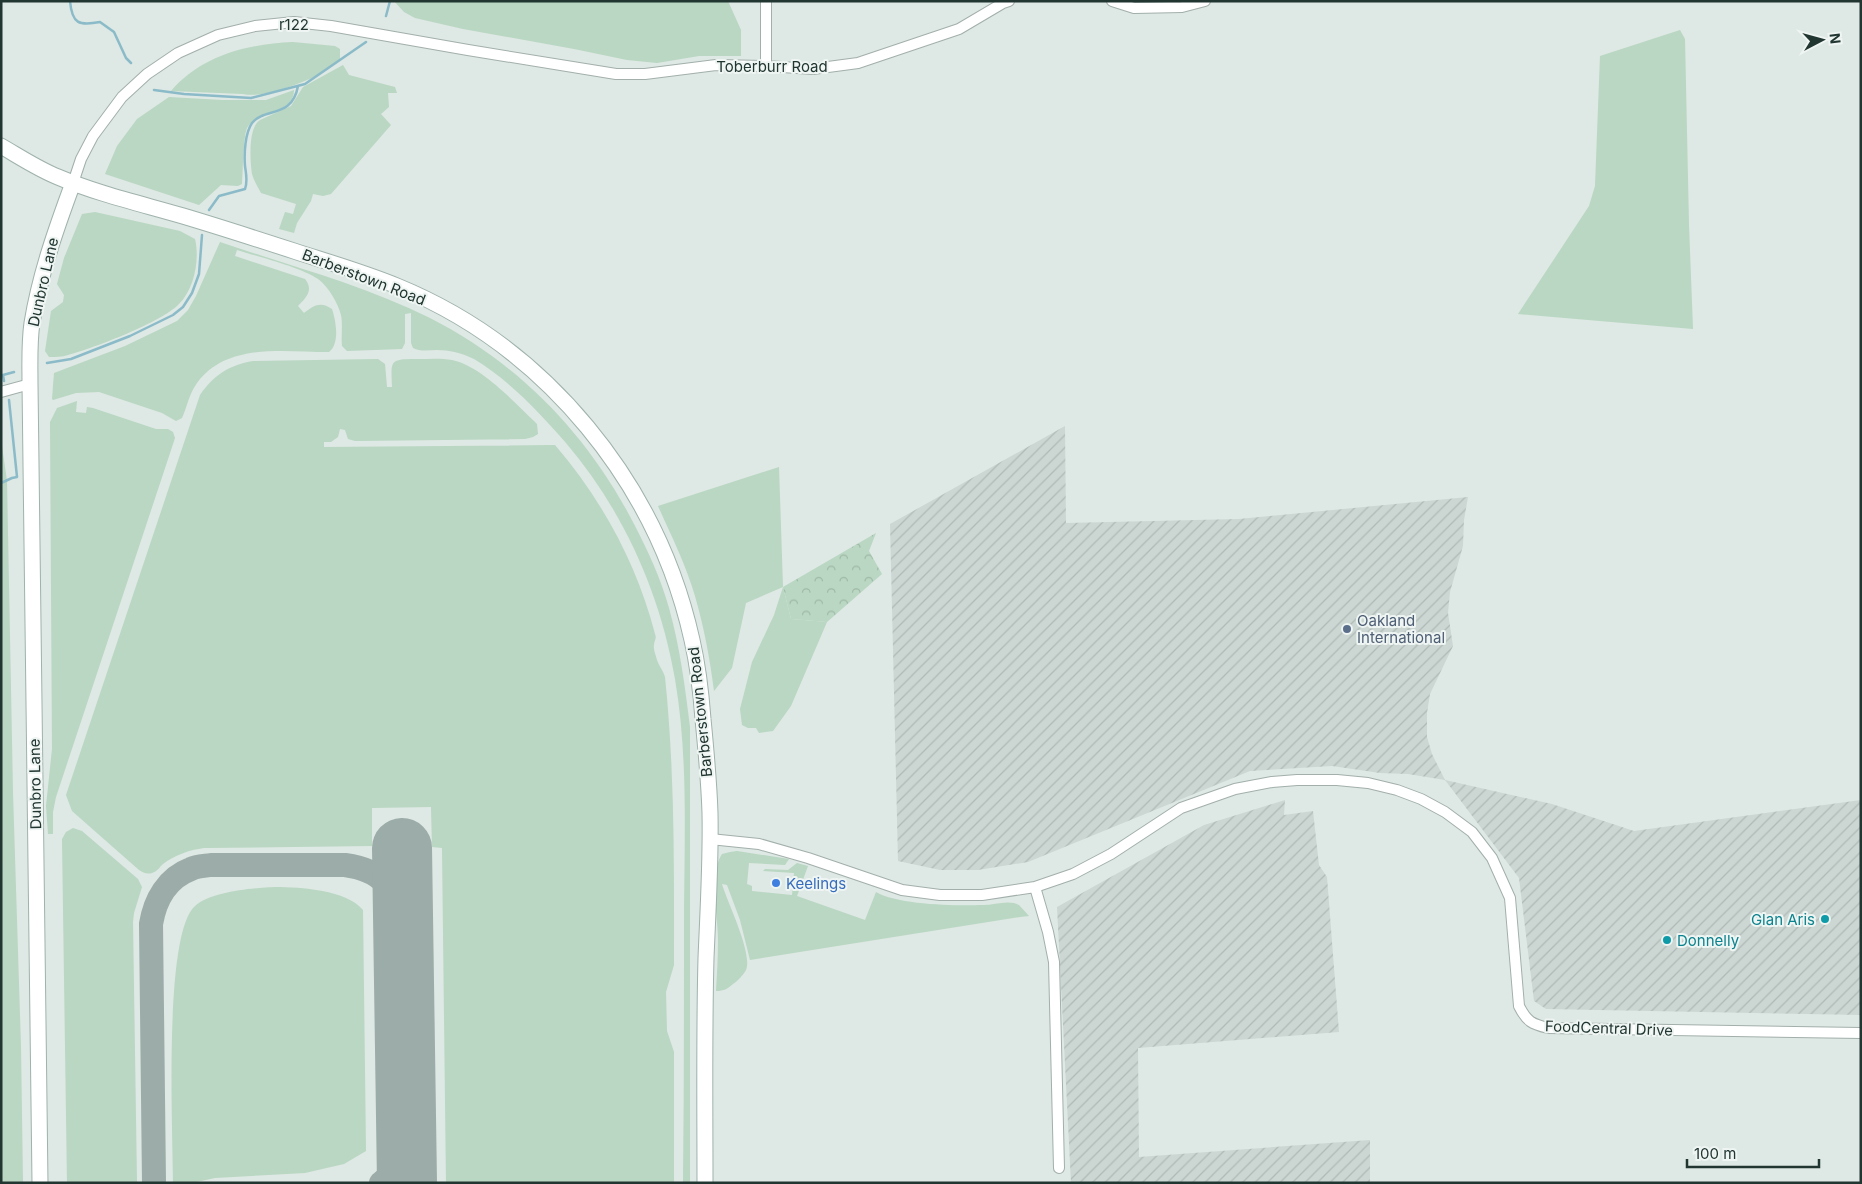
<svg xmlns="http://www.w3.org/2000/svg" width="1862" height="1184" font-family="Inter,sans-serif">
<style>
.industrial{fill:url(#industrial-furrows)}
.grass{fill:#b9d7c2}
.forest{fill:url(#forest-crowns)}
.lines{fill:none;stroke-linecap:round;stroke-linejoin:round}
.stream{stroke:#8bbbc8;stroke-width:2.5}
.taxiway{stroke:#9caca8;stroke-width:24}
.runway{stroke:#9caca8;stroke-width:60}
.street-casing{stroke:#a2afab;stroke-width:12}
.secondary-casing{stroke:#9fb2ac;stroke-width:17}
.street{stroke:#fff;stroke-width:10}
.secondary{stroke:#fff;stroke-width:15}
.service-dot{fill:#5c6f8a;stroke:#eef5f2;stroke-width:2}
.shop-dot{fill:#3f7fe0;stroke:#eef5f2;stroke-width:2}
.culture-dot{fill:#0f9aa8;stroke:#eef5f2;stroke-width:2}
.labels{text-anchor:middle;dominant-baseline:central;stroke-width:4;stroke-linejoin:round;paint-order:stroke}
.street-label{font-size:15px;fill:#213531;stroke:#eef5f2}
.service-label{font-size:15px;fill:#4e5e75;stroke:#eef5f2;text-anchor:start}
.shop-label{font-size:15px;fill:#366cbe;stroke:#eef5f2;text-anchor:start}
.culture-label{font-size:15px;fill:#0d838f;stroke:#eef5f2;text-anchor:end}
</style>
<defs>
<pattern id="industrial-furrows" width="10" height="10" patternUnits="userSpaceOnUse" patternTransform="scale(1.25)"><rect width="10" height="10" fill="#ccd7d3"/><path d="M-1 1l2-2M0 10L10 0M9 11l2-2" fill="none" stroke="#afb9b6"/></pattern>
<pattern id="forest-crowns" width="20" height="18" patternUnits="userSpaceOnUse" patternTransform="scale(1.25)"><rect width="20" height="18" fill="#b9d7c2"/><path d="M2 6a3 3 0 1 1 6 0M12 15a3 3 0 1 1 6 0" fill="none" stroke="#9fb9a7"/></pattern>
</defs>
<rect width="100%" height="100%" fill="#dee8e4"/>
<path class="industrial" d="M1065,426L1066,523L1239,519L1468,497L1464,520L1463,546L1450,592L1448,613L1453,646L1430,694L1427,713V737L1432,754L1445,780L1552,804L1634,831L1861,800V1015L1546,1009L1534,1001L1519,878L1445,780L1408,774L1380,773L1332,766L1250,771L1028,862L978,870H940L898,861L890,524Z
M1285,800L1284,815L1313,811L1319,865L1327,877L1339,1032L1138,1048L1139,1157L1370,1140V1183H1071L1057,907L1204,825Z"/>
<path class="grass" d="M394,1H728L741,30V56H699L657,63L627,60L574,49L463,29L415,18L404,12Z
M1680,30L1685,39L1689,225L1693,329L1518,314L1589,206L1595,186L1600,56Z
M293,42L335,46L340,49V59C330,66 319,76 307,80C290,87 262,98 243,94L171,91C202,55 248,44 293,42Z
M343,65L349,75L395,87L397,93H388L389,107L381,114L391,125L331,194L323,196L313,194L311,201L297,223L294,233L279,229L285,212L293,214L296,204L261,193C258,187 254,181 252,174C250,161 248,127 260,120L291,106L303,87Z
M294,90C294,115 256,110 247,128C243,138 243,171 242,184L238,186L221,185L199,205L105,174L117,146L137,119L169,97L222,100H266Z
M95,212L180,231L195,239C200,260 194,289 179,304C162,322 94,348 68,355C62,357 55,357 49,357L45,351L51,311L63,302L64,295L57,284L64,258L82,214Z
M220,242C290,266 364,285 430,318C520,364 588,435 634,524C648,551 661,579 669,608C680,647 685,687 690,727V1183H683C684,1098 684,1013 684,928C684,846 689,761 675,679C660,592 623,510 566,443C540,413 508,379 474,359C462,353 449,350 437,350C429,350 421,352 413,348L411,343V313L405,314V343L402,349L347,351L342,346C341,336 343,325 341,315C338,303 328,286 318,279C300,267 259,257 237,250L235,256L305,279C314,290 306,298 298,306L304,313C314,305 321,301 332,309C336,321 340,344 329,352C284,352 227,342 197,383C189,394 187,407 182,418L176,421L162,413L99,392L76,393L53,400L52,399L54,373L125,346L177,321L188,310L196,296Z
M378,359L385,364L387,387H392C391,360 389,359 418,359C429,359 441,358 452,360C481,366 513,401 534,421L537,424L538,434L533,437L525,439L355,441L348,439L345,430L340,429L338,437L331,442H324V447L555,445C602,500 637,564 655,634C657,639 654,640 654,645C653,649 656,656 657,660C659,666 663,670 665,677C675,774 674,868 674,965L666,992L667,1031L674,1052V1183H446L442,848L432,847L431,807L372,808V846L204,848C189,850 175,855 163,864C160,866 158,871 154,872C149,875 143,873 139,870L72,811L66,795L200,395C214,375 229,365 253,361Z
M77,401L76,412L86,413L87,407L93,408L156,429H168L173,432L175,438L56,797L53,812V834H48L46,806L52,749L50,422L57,408Z
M1,439L7,481L13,793L21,1047L23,1183H1Z
M779,467L783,587L791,619L827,622L791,706L773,731L759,733L756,728H748L742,725L740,709L752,662L774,615L783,587L746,603L732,668L714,691C710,659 704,627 695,596C686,565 671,535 658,506Z
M73,828L82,831L138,879L142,887L134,913L133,922L137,1183H67L62,839L66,832Z
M737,851L789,859L785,865L749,863L747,884L752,886V891L792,895L794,873L763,871L765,869L788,870L797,863L808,866L797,896L865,920L876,892C898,905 956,906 983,905C993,905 1004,901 1014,903L1019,905L1029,916L1020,917L750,960L740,920L727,885L722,884C727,902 753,953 746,970C743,975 738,981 733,984C727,989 724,991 716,991C717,974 718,957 718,940C718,917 709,874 722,854L730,852Z
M275,887C300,887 347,890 363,910L366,1151L344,1164L305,1173L215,1178L192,1183H173C173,1135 163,934 195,906C212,891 254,888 275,887Z"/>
<path class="forest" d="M876,533L869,551L882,574L827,622L791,619L783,587Z"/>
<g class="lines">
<path class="stream" d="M70,1C72,24 79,26 100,22L114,32L126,58L131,63
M386,16L390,1
M154,90L184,94L251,98L305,84L366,42
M209,210L219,196L245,189C248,181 246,174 245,166C244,154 245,133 252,123C265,107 292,119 298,86
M47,363L71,359L130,336L173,315L183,307L192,293L199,274L202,235
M4,381L3,375L14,372
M1,483L12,478L17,477L9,400"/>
<path class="taxiway" d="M154,1183L151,924C155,900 167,878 191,869C197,866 205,866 211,865H345C383,870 396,889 403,925
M381,1183C398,1171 402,1152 406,1134"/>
<path class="runway" d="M402,848L407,1183"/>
<defs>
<path id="street" d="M1112,1L1134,8L1182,7L1205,1
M766,66V1
M73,183L81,159L93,136L122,97L147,74L178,53L218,35L255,26L294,22L331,26L468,50L616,74H645L716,65L766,66L813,69L858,63L959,29L1003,3L1009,1
M1,392L30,384
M710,839L759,844L808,858L902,890L940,895H982L1035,887L1073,874L1111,854L1181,808L1235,789L1272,782L1297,780H1337L1368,783L1397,790L1421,799L1445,812L1472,832L1492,858L1510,898L1519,1006C1527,1022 1532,1024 1548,1028L1861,1033
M1035,887L1048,932L1054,962L1059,1168"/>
<path id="secondary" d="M1,146C20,157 38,169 58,177C98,194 142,204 183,216C220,227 257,239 294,251C328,262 363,272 397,286C546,347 657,483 692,640C698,666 701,692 703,719C706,750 709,781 710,813C711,861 708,909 706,958C704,1033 705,1108 705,1183
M40,1183L30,384C30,364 29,343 32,323C40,274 56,229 73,183"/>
</defs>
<use href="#street" class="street-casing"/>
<use href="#secondary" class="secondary-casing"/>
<use href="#street" class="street"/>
<use href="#secondary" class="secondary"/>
</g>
<circle class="service-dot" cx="1347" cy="629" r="5"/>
<circle class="shop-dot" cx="776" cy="883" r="5"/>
<g class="culture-dot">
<circle cx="1825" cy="919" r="5"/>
<circle cx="1667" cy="940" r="5"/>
</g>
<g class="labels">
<g class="street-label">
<text x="294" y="24">r122</text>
<text x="772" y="66">Toberburr Road</text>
<text transform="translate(364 277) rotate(21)">Barberstown Road</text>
<text transform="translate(43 282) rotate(-77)">Dunbro Lane</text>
<text transform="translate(700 712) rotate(-96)">Barberstown Road</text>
<text transform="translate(35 784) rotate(-91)">Dunbro Lane</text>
<text transform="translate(1609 1028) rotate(2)">FoodCentral Drive</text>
</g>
<g class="service-label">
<text x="1357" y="620">Oakland<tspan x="1357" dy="17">International</tspan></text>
</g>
<g class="shop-label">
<text x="786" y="883">Keelings</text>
</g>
<g class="culture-label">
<text x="1815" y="919">Glan Aris</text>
<text x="1677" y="940" text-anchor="start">Donnelly</text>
</g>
</g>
<rect width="1862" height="1184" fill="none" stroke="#213531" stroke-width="5"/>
<g transform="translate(1822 40) rotate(84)" stroke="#eef5f2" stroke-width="4" paint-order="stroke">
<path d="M0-4L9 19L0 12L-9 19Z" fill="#213531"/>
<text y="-8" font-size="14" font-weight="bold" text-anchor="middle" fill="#213531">N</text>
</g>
<path d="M1687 1159v8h132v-8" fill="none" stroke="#213531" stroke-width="2.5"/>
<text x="1694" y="1159" font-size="15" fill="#213531" stroke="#eef5f2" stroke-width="4" paint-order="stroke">100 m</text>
</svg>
